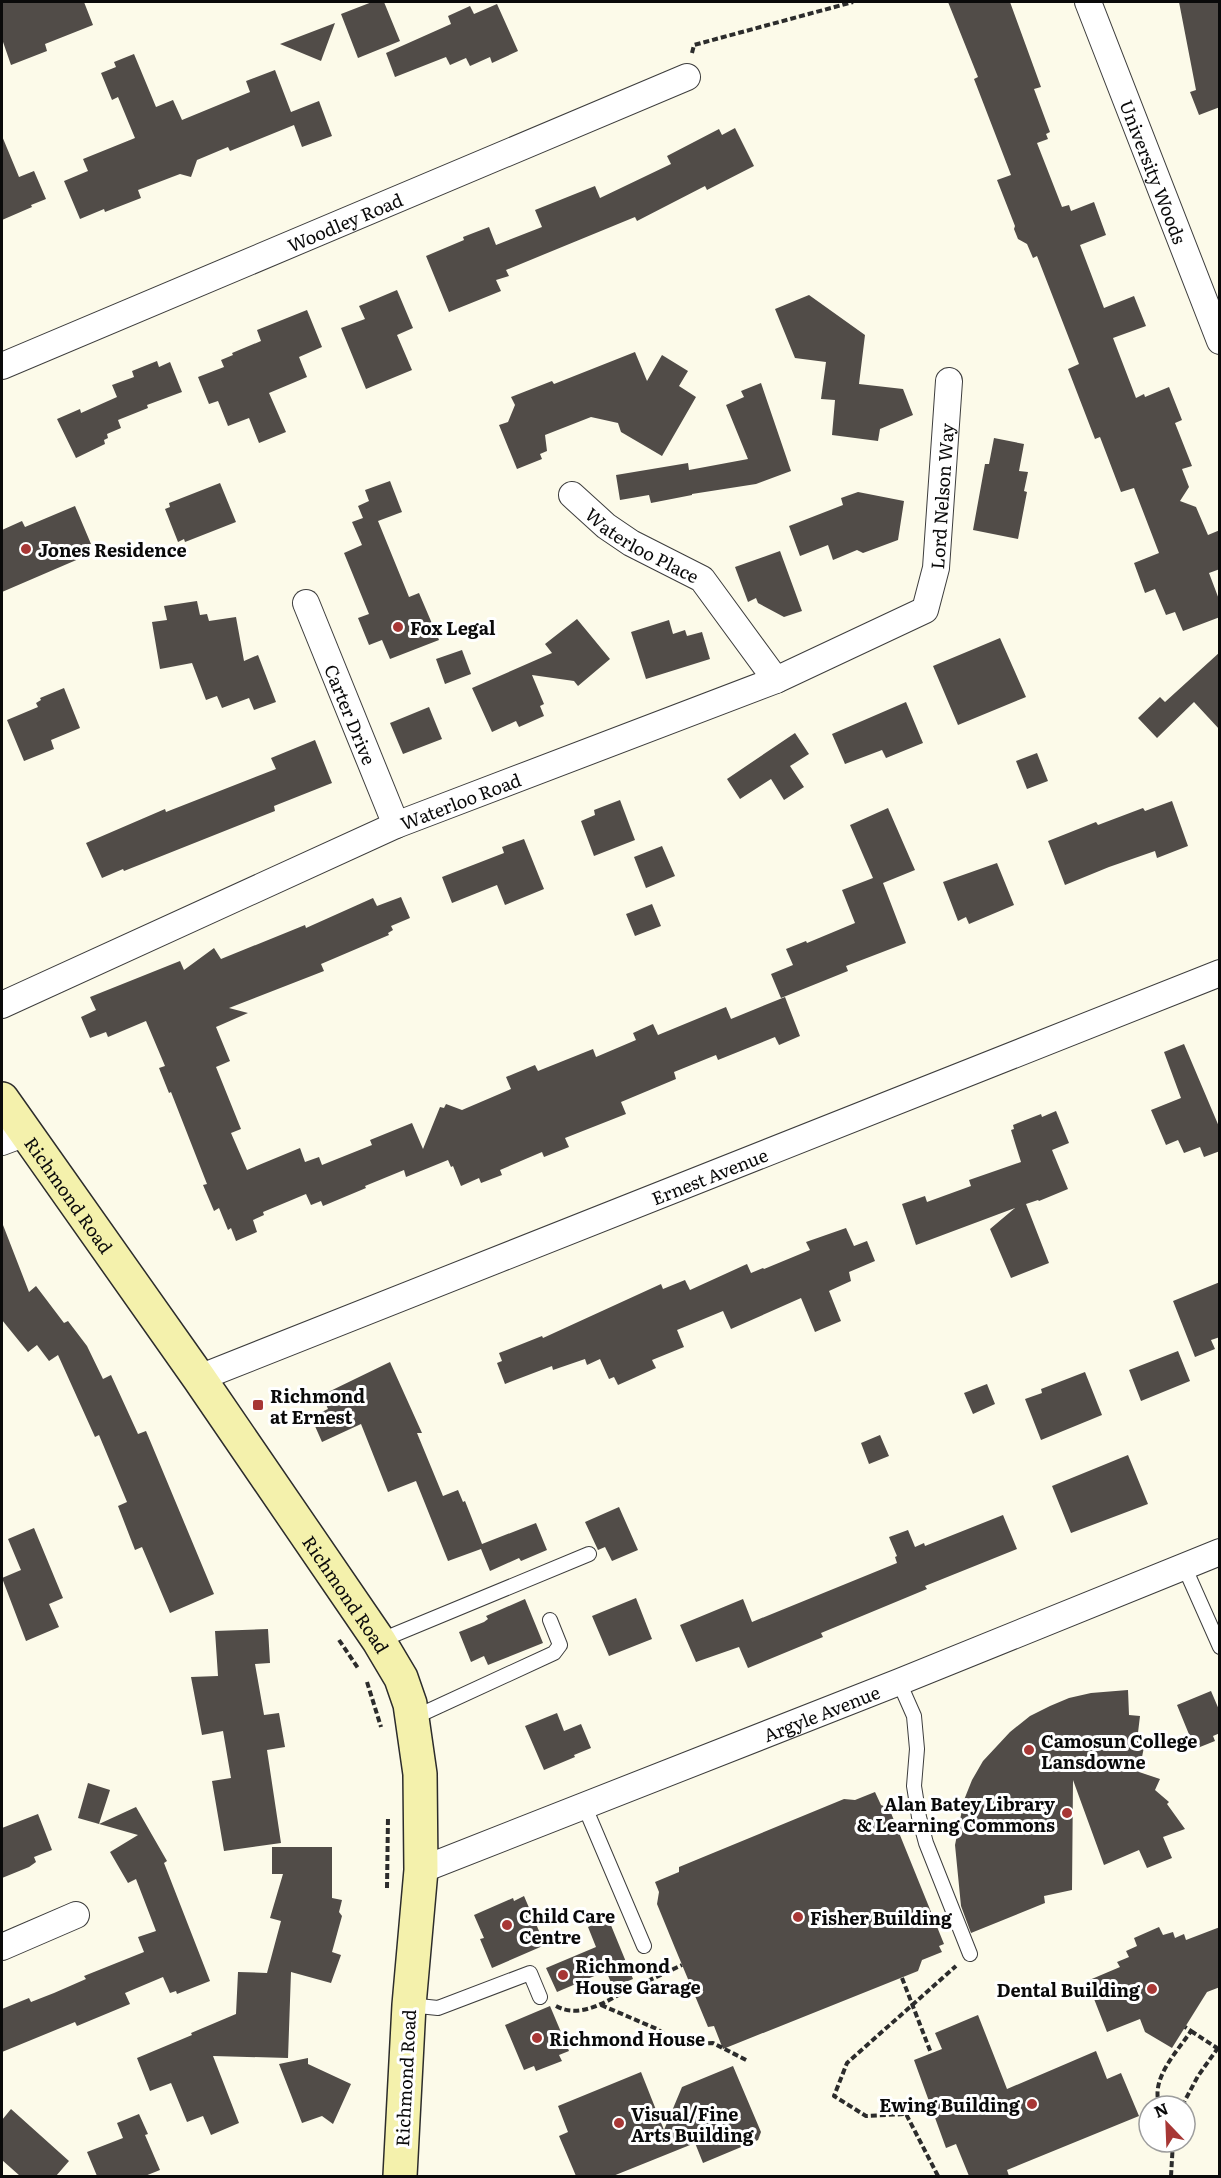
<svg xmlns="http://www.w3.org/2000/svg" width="1221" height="2178" font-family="Literata,serif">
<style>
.building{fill:#514c48}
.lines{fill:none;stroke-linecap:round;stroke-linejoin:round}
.service-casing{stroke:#3d3d3d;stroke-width:16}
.minor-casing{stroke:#3d3d3d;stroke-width:28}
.secondary-casing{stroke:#2c2c2c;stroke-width:36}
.path{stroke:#2c2c2c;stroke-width:4;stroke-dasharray:6 3;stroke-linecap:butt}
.service{stroke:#fff;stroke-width:14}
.minor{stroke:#fff;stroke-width:26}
.secondary{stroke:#f4f1ac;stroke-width:33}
.path-bridge{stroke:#2c2c2c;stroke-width:4;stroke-dasharray:6 3;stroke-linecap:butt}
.poi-dot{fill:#a73735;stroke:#fff;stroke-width:2}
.labels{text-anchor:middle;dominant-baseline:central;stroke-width:6;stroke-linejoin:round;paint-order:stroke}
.street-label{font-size:18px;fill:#0a0a0a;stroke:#fff}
.poi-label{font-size:18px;font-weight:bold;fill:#0a0a0a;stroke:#fff;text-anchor:start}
</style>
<rect width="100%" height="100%" fill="#fcfae9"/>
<path class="building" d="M2,2H84L93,25L45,44L47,51L11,65L2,39Z
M372,2H384L400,41L358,58L341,14Z
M948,2H1010L1041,87L1034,89L1050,132L1046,134L1048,139L1037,143L1062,207L1069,205L1071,211L1094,202L1106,235L1080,245L1104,308L1134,296L1146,326L1113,338L1136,398L1144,394L1145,397L1169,387L1182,420L1175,423L1192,466L1182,469L1189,487L1180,501L1196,507L1208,535L1220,530V569L1209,573L1220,602V617L1183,631L1175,612L1166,615L1155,589L1145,593L1134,563L1159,553L1134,488L1121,492L1100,437L1095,439L1068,369L1079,364L1037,256L1033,258L1027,244L1018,239L1014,229L1015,226L997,180L1011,175L974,79L978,77Z
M1179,2H1220V107L1199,115L1190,92L1196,90Z
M497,4L518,51L492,63L490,57L470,66L466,58L450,65L446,57L395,77L386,53L451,24L448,16L470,6L474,14Z
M335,23L321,61L280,44Z
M134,54L156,107L173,100L182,120L250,92L246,81L275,70L291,112L319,101L332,136L302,147L294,125L230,151L228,147L197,160L191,177L180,174L138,190L141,198L105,212L104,209L80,219L64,181L88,171L83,159L135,138L118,97L112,100L101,73L116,67L114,62Z
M735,128L754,166L707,190L705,186L637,221L635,217L506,270L509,276L496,280L501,291L449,312L426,256L464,240L463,237L489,227L496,245L542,227L535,210L595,186L600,198L671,164L667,156L719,129L722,135Z
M2,136L19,177L34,171L46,199L31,205L32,207L2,220Z
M397,290L413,328L397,335L412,370L366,389L341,328L365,319L359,306Z
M809,295L865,335L859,384L903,389L913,415L880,429L878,441L832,435L835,400L821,399L826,362L795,358L775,309Z
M307,310L322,347L299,357L307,377L269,393L286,432L259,443L249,418L228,426L218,401L209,404L198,377L224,367L221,360L233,355L232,353L261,341L257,330Z
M635,352L647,381L662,355L688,371L679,386L696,397L662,456L621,432L618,423L591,417L545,435L547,451L540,454L542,459L517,469L499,425L508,422L515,405L511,397L552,381L554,384Z
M157,361L159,367L170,362L182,392L147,405L148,408L118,420L121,428L107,434L108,438L104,440L105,444L76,458L57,419L80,409L81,413L117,397L112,385L134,377L132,371Z
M761,383L791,471L756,484L692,494V495L651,503L649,495L620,500L616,475L688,463L689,470L748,459L726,405L744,397L741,391Z
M994,438L1024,444L1019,471L1028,472L1024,491L1027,492L1018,539L973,530L985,464H989Z
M390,481L402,512L378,521L409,597L419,593L439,640L390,659L382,640L369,645L358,618L369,614L344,553L362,545L352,522L363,518L358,506L369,501L365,490Z
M220,483L236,522L185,542L184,539L178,542L165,509L170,507L169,503Z
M858,492L904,501L898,540L863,553L857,550L833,560L828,545L800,556L789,526L843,505L841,498Z
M75,506L91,544L78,550L81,558L2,592V530L22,521L25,527Z
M780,551L802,611L784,617L758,603L756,598L748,602L735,567Z
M197,601L200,615L207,614L209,621L236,617L244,661L258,655L276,702L254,710L249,698L222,708L217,696L206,700L192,663L160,669L152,622L167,620L164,606Z
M577,619L610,659L578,686L574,681L532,675L544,704L540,706L544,716L519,727L516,721L492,732L472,688L552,653L545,644Z
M669,620L673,634L685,630L687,636L702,632L710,659L646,679L631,632Z
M1000,638L1026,697L958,725L933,666Z
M462,650L471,674L445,684L436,659Z
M1220,652V730L1194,702L1157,738L1138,718L1160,697L1165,702Z
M64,688L80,728L51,740L54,749L24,761L7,720L38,707L36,703L41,700L40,698Z
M906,702L923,743L886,758L882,750L845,764L832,734Z
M429,707L442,739L403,754L390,723Z
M795,733L809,754L790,766L804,787L784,800L771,779L740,799L727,779Z
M315,740L332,783L274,806L275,811L124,871L123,869L102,878L86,843L165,809L166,812L276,769L271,758Z
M1037,753L1048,781L1027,789L1016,761Z
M620,800L635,840L594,856L581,821L595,815L594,810Z
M1172,801L1188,846L1157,858L1155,851L1109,867L1065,885L1048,841L1096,822L1098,825L1143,808L1145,811Z
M888,808L915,870L883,883L906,943L846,966L848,971L781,998L771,974L793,965L786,949L806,941L807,943L855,923L842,890L873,878L850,825Z
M524,839L544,889L505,905L497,885L452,903L442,877L504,853L502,847Z
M662,846L675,876L646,888L634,857Z
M997,863L1014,905L969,924L966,917L958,921L943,882Z
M401,897L410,918L391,926L393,930L388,933L389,935L321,964L324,971L229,1008L248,1013L216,1027L230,1061L216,1067L241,1129L231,1133L247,1170L300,1148L305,1162L319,1157L322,1165L372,1145L370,1140L412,1123L423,1149L440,1107L444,1108L446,1104L462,1110L511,1089L506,1077L535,1065L538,1071L593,1049L596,1057L636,1040L633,1033L653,1024L658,1035L726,1007L731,1019L785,997L800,1036L779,1045L775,1037L718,1060L716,1055L674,1072L676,1079L621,1102L626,1114L565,1138L569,1147L544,1157L542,1152L500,1170L502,1175L481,1183L479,1178L461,1186L453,1166L451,1167L448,1160L406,1177L404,1170L365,1186L366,1188L323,1206L321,1201L311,1205L306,1194L263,1212L264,1215L253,1220L257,1232L236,1241L231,1228L228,1230L219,1208L214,1211L203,1185L207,1184L171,1092L169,1093L159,1068L165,1066L146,1021L108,1037L106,1032L90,1038L81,1017L96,1010L90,997L180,961L184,970L214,948L221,959L305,925L306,928L373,898L377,906Z
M652,904L661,926L635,936L626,914Z
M1184,1044L1220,1129V1151L1204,1157L1200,1147L1184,1153L1178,1140L1166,1145L1151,1110L1181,1098L1164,1052Z
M1056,1111L1069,1143L1052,1150L1068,1189L1039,1201L1038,1200L1026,1204L1049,1263L1011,1278L990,1229L1015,1208L916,1245L902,1204L925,1196L927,1202L971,1186L969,1180L1021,1162L1011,1130L1014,1129L1013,1125L1041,1114L1042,1117Z
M3,1225L29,1292L36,1286L64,1323L68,1321L87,1346L103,1379L111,1375L138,1434L146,1431L214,1594L170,1613L142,1547L135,1550L118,1506L127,1502L99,1435L95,1437L58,1355L49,1361L37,1345L28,1352L2,1320Z
M846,1228L854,1246L867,1241L875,1261L849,1272L851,1281L829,1291L841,1321L815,1332L801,1298L731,1329L723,1311L677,1330L684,1347L652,1360L656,1368L618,1385L614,1377L609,1379L600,1359L587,1365L585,1359L553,1370L552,1366L505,1384L497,1363L502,1361L499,1353L542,1336L543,1338L661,1284L663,1289L685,1280L690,1290L747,1264L751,1273L763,1268L764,1269L810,1250L806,1242Z
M1220,1282V1337L1211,1340L1215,1349L1195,1357L1173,1301Z
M1178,1351L1190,1381L1141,1401L1129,1370Z
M390,1362L422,1433H417L443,1496L458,1490L463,1502L465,1501L482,1544L536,1523L547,1550L521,1561L519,1558L490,1571L481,1549L448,1561L416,1481L388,1492L361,1424L322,1442L311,1417L328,1409L322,1395Z
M1085,1372L1102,1415L1041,1440L1025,1399L1042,1393L1041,1389Z
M987,1384L995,1404L973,1414L964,1393Z
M880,1435L889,1456L869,1464L861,1443Z
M1128,1455L1148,1504L1071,1533L1052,1486Z
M619,1507L638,1550L612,1561L605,1547L598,1550L585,1522Z
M1003,1515L1017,1549L925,1586L927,1589L821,1633L823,1637L748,1668L739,1647L696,1662L680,1625L743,1599L752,1622L897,1563L895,1557L897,1556L889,1537L908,1530L915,1547L924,1543L925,1546Z
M34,1528L63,1598L49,1604L59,1627L26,1641L2,1578L21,1570L8,1539Z
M636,1598L652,1639L609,1656L592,1616Z
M525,1599L543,1643L488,1665L484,1656L471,1662L459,1632L484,1622L488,1619L486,1616Z
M268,1629L270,1663L255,1664L264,1715L279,1713L285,1747L267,1750L281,1843L224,1851L212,1781L231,1778L223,1731L202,1735L191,1677L218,1676L215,1631Z
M1128,1690L1129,1715L1140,1716L1137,1741L1145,1742L1139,1772L1160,1779L1155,1790L1169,1802L1167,1804L1185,1829L1163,1837L1172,1858L1147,1868L1139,1850L1104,1865L1073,1780L1072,1890L1044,1896L1045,1903L971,1933L961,1906L955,1845L964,1800L972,1780L983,1761L1010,1732L1030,1716L1050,1706L1069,1698L1091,1693Z
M1211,1691L1220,1712V1733L1213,1736L1215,1741L1195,1749L1177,1705Z
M557,1713L564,1731L581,1724L591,1748L574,1755L575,1757L544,1770L525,1726Z
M88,1783L110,1790L99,1824L136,1807L167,1861L164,1863L210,1981L177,1994L176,1991L170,1993L163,1977L125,1993L130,2004L77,2026L75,2022L2,2052V2009L29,1998L31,2002L54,1993L86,1979L84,1976L144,1952L138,1937L156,1931L136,1879L128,1883L110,1852L138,1835L78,1818Z
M875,1792L881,1805L889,1808L944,1944L939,1946L942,1952L922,1960L918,1971L723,2049L714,2026L708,2027L675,1948L657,1904L659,1892L655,1882L679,1872V1867L844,1799L855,1800Z
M38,1814L52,1850L34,1857L36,1862L29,1867L2,1878V1828Z
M272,1847H332V1898L342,1900L339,1912L342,1916L332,1952L341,1955L331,1983L291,1972L288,2058L213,2056L239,2123L211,2135L203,2116L187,2122L171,2083L150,2091L137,2058L192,2035L191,2033L236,2014L238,1972L267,1973L281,1921L270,1918L283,1874H272Z
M524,1896L545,1945L492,1968L480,1939L484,1938L474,1915L513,1898L514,1901Z
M608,1918L633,1979L613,1987L606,1971L557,1992L546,1968L596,1947L588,1927Z
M1159,1927L1163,1935L1173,1932L1175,1938L1184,1934L1186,1940L1220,1927V1987L1207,1992L1172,2048L1145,2032L1140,2019L1107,2032L1087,1981L1120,1967L1117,1962L1129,1957L1126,1951L1137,1946L1134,1938Z
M550,2006L569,2051L559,2055L562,2061L536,2071L534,2066L524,2070L505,2025Z
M978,2015L1007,2089L1096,2051L1107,2079L1121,2073L1139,2116L1007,2170L1009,2176H969L956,2144L946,2148L914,2060L942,2049L935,2033Z
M308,2058V2064L351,2084L333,2124L322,2116L302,2123L279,2064Z
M733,2066L761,2132L758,2140L703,2163L695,2143L613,2176H576L559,2136L568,2132L558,2106L641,2072L664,2130L682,2087Z
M11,2109L69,2161L56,2176H20L2,2160V2120Z
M139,2114L148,2134L145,2135L160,2170L145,2176H97L87,2152L123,2138L117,2123Z"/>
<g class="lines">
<defs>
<path id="service" d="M1184,1566L1220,1647
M379,1641L589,1554
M899,1682L914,1716L917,1749L914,1786L919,1817L926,1843L970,1954
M413,1718L554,1653L560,1645L550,1620
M584,1805L644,1946
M409,2005L438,2008L530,1973L540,1997"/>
<g id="minor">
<path id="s1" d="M1088,2L1220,341"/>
<path id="s2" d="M2,366L687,77"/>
<path id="s3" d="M572,495L606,526L631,543L702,579L776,680"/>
<path id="s4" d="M306,603L396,825"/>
<path id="s5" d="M2,1005L396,825L776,680L925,610L936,568L949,381"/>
<path d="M2,1142L26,1133"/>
<path id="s6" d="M199,1378L1220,973"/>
<path id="s7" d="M421,1870L899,1682L1220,1552"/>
<path d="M2,1947L76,1915"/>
</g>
<g id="secondary">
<path id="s8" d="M2,1099L199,1378L379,1641L401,1678L410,1704L420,1774L421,1870L409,2005L400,2176"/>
</g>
</defs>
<use href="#service" class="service-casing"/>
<use href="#minor" class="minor-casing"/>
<use href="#secondary" class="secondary-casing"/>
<path class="path" d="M692,53L694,45L853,2
M339,1640L358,1668
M367,1682L381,1727
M387,1888L388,1817
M601,2005L657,2029L681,2045L713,2043L748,2061
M556,2006C580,2019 605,2002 626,1991C645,1982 663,1974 682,1965
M1191,2031L1217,2048
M1160,2106C1149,2080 1177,2052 1191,2031L1185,2027
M1182,2106L1198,2076L1220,2045
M938,2176L906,2114L866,2116L834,2096L847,2063L956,1966
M1171,2176L1173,2142"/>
<use href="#service" class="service"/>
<use href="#minor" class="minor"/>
<use href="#secondary" class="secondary"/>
<path class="path-bridge" d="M902,1978L931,2053"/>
</g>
<g class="poi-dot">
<circle cx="26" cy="549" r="6"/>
<circle cx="398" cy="627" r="6"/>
<rect x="252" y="1399" width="12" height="12" rx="3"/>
<circle cx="1029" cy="1750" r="6"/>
<circle cx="1067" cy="1813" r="6"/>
<circle cx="798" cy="1917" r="6"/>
<circle cx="507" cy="1925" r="6"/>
<circle cx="563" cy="1975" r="6"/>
<circle cx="1152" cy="1989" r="6"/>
<circle cx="537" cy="2038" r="6"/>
<circle cx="1032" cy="2104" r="6"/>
<circle cx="619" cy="2123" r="6"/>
</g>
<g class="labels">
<g class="street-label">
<text stroke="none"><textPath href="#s1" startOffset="182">University Woods</textPath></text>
<text stroke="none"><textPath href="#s2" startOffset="372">Woodley Road</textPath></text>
<text stroke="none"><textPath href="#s5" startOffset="1120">Lord Nelson Way</textPath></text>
<text stroke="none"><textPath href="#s3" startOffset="87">Waterloo Place</textPath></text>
<text stroke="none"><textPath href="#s4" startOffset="120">Carter Drive</textPath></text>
<text stroke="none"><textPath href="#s5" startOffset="502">Waterloo Road</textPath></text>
<text stroke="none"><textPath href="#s6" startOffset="549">Ernest Avenue</textPath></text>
<text stroke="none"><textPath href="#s8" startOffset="117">Richmond Road</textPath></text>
<text stroke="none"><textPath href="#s8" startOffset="603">Richmond Road</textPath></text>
<text stroke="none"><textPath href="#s7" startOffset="430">Argyle Avenue</textPath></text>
<text transform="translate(405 2078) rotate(-87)">Richmond Road</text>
</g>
<g class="poi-label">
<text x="38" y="549">Jones Residence</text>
<text x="410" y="627">Fox Legal</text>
<text x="270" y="1395">Richmond<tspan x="270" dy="21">at Ernest</tspan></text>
<text x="1041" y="1740">Camosun College<tspan x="1041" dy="21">Lansdowne</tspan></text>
<text x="1055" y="1803" text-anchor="end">Alan Batey Library<tspan x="1055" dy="21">&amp; Learning Commons</tspan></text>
<text x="519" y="1915">Child Care<tspan x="519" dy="21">Centre</tspan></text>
<text x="810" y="1917">Fisher Building</text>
<text x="575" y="1965">Richmond<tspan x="575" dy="21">House Garage</tspan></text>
<text x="1140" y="1989" text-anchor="end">Dental Building</text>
<text x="549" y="2038">Richmond House</text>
<text x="1020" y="2104" text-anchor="end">Ewing Building</text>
<text x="631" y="2113">Visual/Fine<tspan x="631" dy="21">Arts Building</tspan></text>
</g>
</g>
<rect width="1221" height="2178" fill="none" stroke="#0a0a0a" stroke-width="6"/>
<g transform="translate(1167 2124) rotate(337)"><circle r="28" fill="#ffffff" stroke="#9d9d9d" stroke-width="1.5"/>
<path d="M0-4.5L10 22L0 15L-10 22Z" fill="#a73735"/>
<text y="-9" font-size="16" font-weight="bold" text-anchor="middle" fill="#0a0a0a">N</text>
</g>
</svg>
